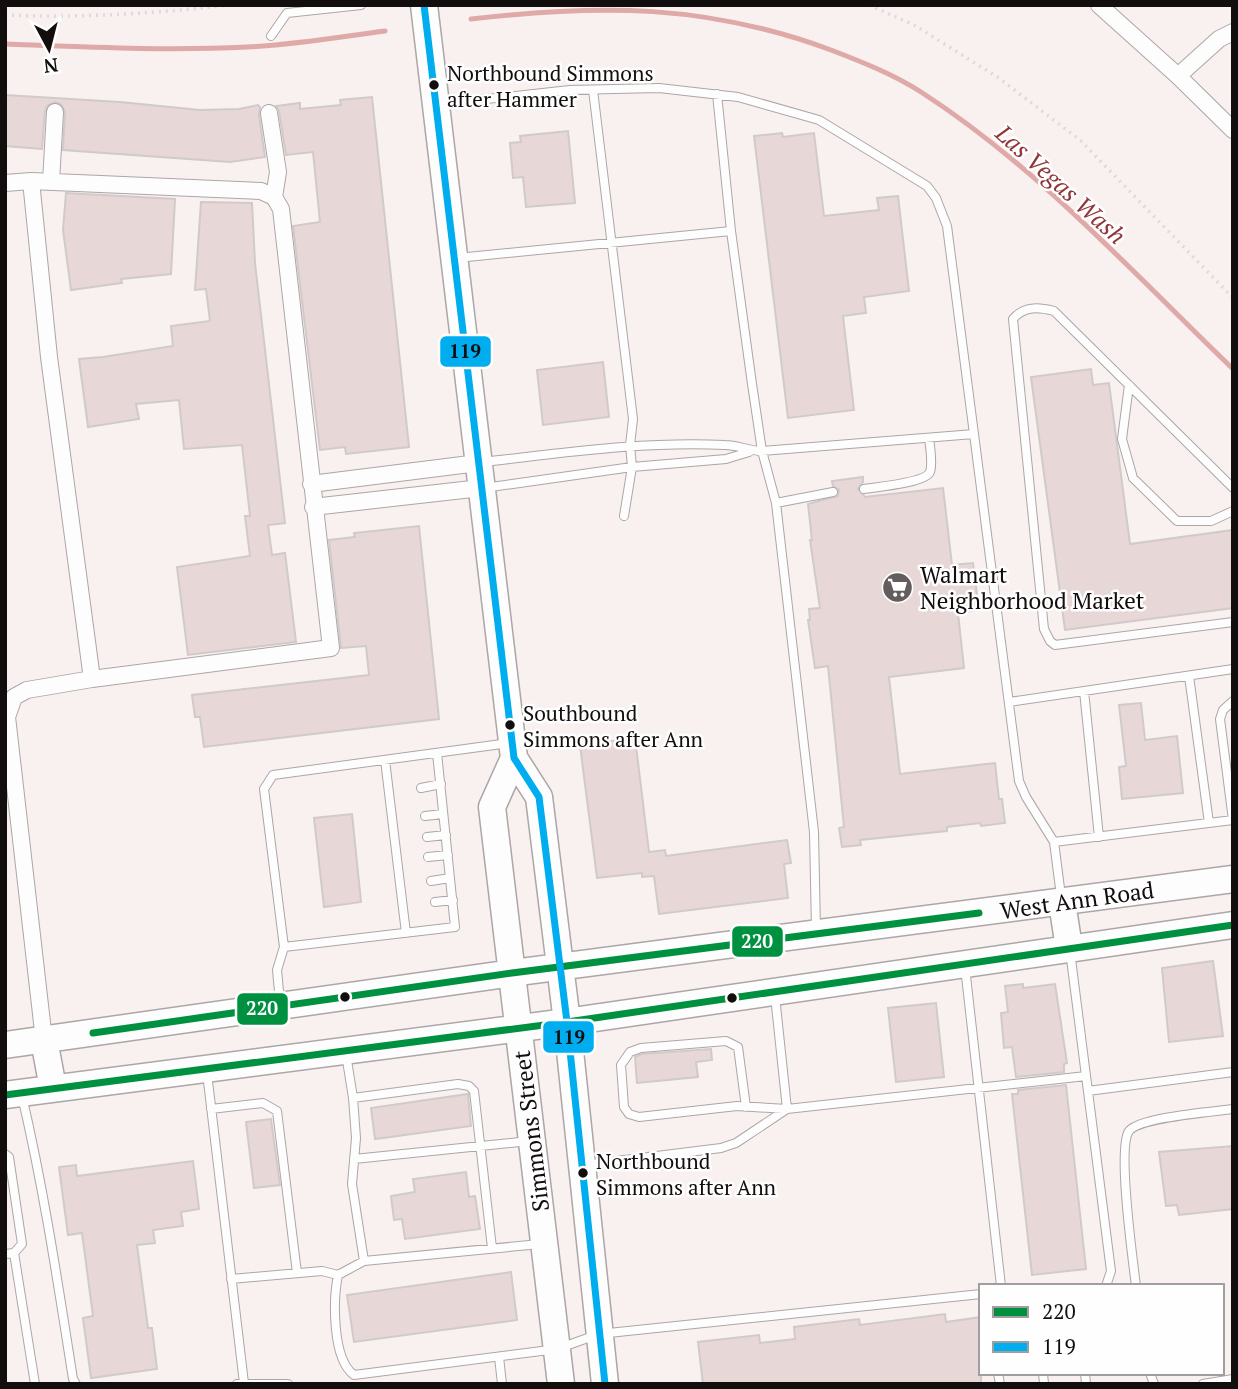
<svg xmlns="http://www.w3.org/2000/svg" width="1238" height="1389" font-family="'PT Serif',serif">
<style>
.lines{fill:none;stroke-linecap:round;stroke-linejoin:round}
.stream{stroke:#dfa9a8;stroke-width:5}
.building{fill:#e7d8d7;stroke:#d1caca;stroke-width:2}
.service-casing{stroke:#ada6a6;stroke-width:10}
.minor-casing{stroke:#ada6a6;stroke-width:18}
.primary-casing{stroke:#ada6a6;stroke-width:29}
.path{stroke:#dcdada;stroke-width:3.5;stroke-dasharray:2 5;stroke-linecap:butt}
.service{stroke:#fefdfd;stroke-width:8}
.minor{stroke:#fefdfd;stroke-width:16}
.primary{stroke:#fefdfd;stroke-width:26}
.bus-1-casing{stroke:#fefefe;stroke-width:12}
.bus-2-casing{stroke:#fefefe;stroke-width:12}
.bus-1{stroke:#009140;stroke-width:7}
.bus-2{stroke:#00adef;stroke-width:7}
.bus-dot{fill:#130e0e;stroke:#fefefe;stroke-width:2.5}
.labels{text-anchor:middle;dominant-baseline:central;stroke-width:5;stroke-linejoin:round;paint-order:stroke}
.bus-label{font-size:21px;fill:#130e0e;stroke:#fefefe;text-anchor:start}
.poi-label{font-size:23px;fill:#130e0e;stroke:#fefefe;text-anchor:start}
.street-label{font-size:23px;fill:#130e0e;stroke:#fefefe}
.water-label{font-size:24px;font-style:italic;fill:#8e3639;stroke:#fefefe}
.line-badge{stroke:#fefefe;stroke-width:2.5}
.badge-label{font-size:19px;text-anchor:middle;font-weight:bold;fill:#fff}
.pale-badge-label{font-size:19px;text-anchor:middle;font-weight:bold;fill:#111}
</style>
<rect width="100%" height="100%" fill="#f9f0f0"/>
<g class="lines">
<path class="stream" d="M471,19C600,4 707,4 831,50C862,62 893,74 921,92C1039,168 1133,273 1233,369
M5,44C86,47 166,51 247,47C293,45 339,37 385,31"/>
</g>
<path class="building" d="M5,95L120,102L200,110L239,109L258,105L260,107L259,115L265,157L230,162L63,150L65,112L61,104L55,102L47,106L45,111L42,149L5,146Z
M372,97L409,447L346,454L345,447L320,450L293,226L320,222L313,152L286,155L279,111L276,106L300,103V109L341,105L340,100Z
M568,131L575,203L526,207L523,177L513,178L510,143L521,142L520,136Z
M782,133L783,137L814,133L824,216L879,210L877,198L898,196L909,291L864,297L866,313L843,316L854,410L788,418L754,136Z
M66,193L175,199L171,274L121,279L122,283L71,290L63,230Z
M201,202L252,203L255,263L285,523L268,525L272,555L285,553L296,642L188,655L177,567L250,556L245,516H250L242,445L184,449L179,400L136,404L139,419L88,427L79,359L103,357L173,346L171,326L210,321L206,289L195,290Z
M603,362L609,417L543,425L537,370Z
M1091,369L1093,385L1109,383L1130,544L1233,530V608L1065,630L1031,377Z
M863,477V482L858,489L865,497L943,488L952,565L973,563L979,610L958,613L964,668L889,677L900,774L995,763L999,799H1002L1005,823L981,826L980,823L947,827V831L860,840L861,845L842,847L839,828L844,827L828,666L815,668L808,620H810L809,609L820,608L810,540H812L808,504L838,496L839,490L833,486L832,481Z
M419,526L439,719L204,747L200,717H195L192,695L369,675L366,646L341,648L329,540L355,537L354,533Z
M1141,703L1145,740L1177,736L1183,793L1122,799L1119,767L1126,766L1119,705Z
M635,738L649,852L665,850L666,856L787,840L791,863L784,864L788,898L659,914L654,876L642,877V873L597,878L580,745Z
M352,814L361,902L324,907L314,818Z
M1213,961L1223,1036L1169,1042L1162,968Z
M1023,984V988L1055,984L1067,1063L1064,1064V1072L1016,1077L1012,1047L1004,1048L1001,1013L1008,1012L1005,986Z
M936,1003L944,1077L896,1082L888,1008Z
M711,1049L712,1060L696,1062L698,1077L637,1083L635,1057L642,1054Z
M1066,1085L1086,1269L1032,1275L1012,1094H1018V1090Z
M468,1094L471,1126L375,1139L371,1108Z
M271,1119L280,1185L254,1188L246,1122Z
M1233,1146V1209L1179,1215L1177,1205L1166,1206L1159,1152Z
M193,1161L199,1209L181,1212L183,1226L153,1230L155,1243L137,1245L148,1328H152L157,1369L91,1378L83,1318L93,1316L82,1233L68,1235L59,1167L76,1165L77,1176Z
M466,1172L469,1197L475,1196L480,1229L405,1239L402,1219L394,1220L391,1196L415,1192L413,1179Z
M511,1272L517,1320L354,1342L347,1295Z
M945,1314L946,1322L981,1317V1384H703L698,1342L759,1335L760,1343L795,1339L794,1327L859,1319L860,1325Z"/>
<g class="lines">
<defs>
<path id="service" d="M271,36L287,13L361,5
M593,90L633,419L630,445L632,467L624,516
M717,94L731,231L752,384L762,451L776,503L814,832L816,930
M440,104L570,90L659,88L738,97L819,120L927,186L936,198L947,226L1019,781L1026,797L1054,842L1061,896
M457,258L731,231
M1129,385L1122,439L1133,478L1177,521H1211L1233,511
M483,462C563,453 644,441 725,445C738,445 749,451 762,451L974,434
M484,488L632,467L726,459L749,452
M1233,488L1054,311C1038,307 1024,306 1013,319L1044,629L1050,641L1055,645L1233,622
M864,489C876,487 925,483 930,472C933,463 930,447 929,438
M776,503L833,492
M1189,676L1209,823
M1084,691L1099,837
M1009,702L1233,669
M385,760L406,933
M421,788L441,784
M425,816L443,814
M1233,820L1220,719L1223,710L1233,701
M427,837L446,835
M1054,842L1233,820
M428,857L448,855
M431,881L450,878
M435,902L453,900
M284,947L455,927L437,753
M1070,951L1111,1271L1106,1286
M965,967L1001,1286
M280,1002L277,970L284,947L264,789L273,775L509,743
M346,1054L353,1098L356,1138L352,1184L364,1261
M207,1073L244,1383
M1088,1091L1233,1072
M22,1096C44,1190 58,1284 73,1379L76,1384
M353,1098L458,1084L469,1086L474,1091L492,1248
M746,1107L738,1047L726,1041L641,1048L630,1052L621,1065L624,1107L629,1114L639,1117L737,1106L787,1109L775,996
M211,1109L263,1103L277,1111L297,1273
M5,1154L9,1157L22,1244L14,1253L5,1254
M354,1159L529,1141
M584,1165L721,1148L736,1143L787,1109L1086,1076
M14,1253L35,1384
M338,1275L364,1261L540,1244
M231,1279L322,1271L338,1275C333,1300 332,1359 354,1375L557,1349L599,1334L981,1294
M1136,1286C1133,1261 1117,1148 1129,1131C1140,1117 1212,1112 1233,1109
M499,1357L502,1384
M998,1373L1000,1384
M1043,1373L1044,1384
M1085,1373L1086,1384
M1150,1373L1154,1384
M237,1384H288
M1203,1384L1233,1379"/>
<path id="minor" d="M1099,5L1178,76L1233,130
M1178,76L1219,39L1233,32
M269,113L278,172L274,197
M31,181L49,357L92,679
M51,182L55,112
M5,183L31,181L261,191L274,197L281,209L331,648L92,679L27,690L14,697L7,717L44,1040
M311,484L478,463
M313,507L481,488"/>
<path id="primary" d="M424,5L514,758L539,797L567,1022L605,1384
M514,758L492,807L561,1384
M1062,902L1069,948
M44,1040L53,1088
M5,1045L512,973L1233,879
M5,1095L567,1022L1233,925"/>
</defs>
<use href="#service" class="service-casing"/>
<use href="#minor" class="minor-casing"/>
<use href="#primary" class="primary-casing"/>
<path class="path" d="M869,5L914,25L999,78L1081,141L1233,298
M5,15C80,18 153,14 227,5"/>
<use href="#service" class="service"/>
<use href="#minor" class="minor"/>
<use href="#primary" class="primary"/>
<defs>
<path id="bus-1" d="M93,1033L512,973L979,913
M5,1095L567,1022L1233,925"/>
<path id="bus-2" d="M424,5L514,758L539,797L567,1022L605,1384"/>
</defs>
<use href="#bus-1" class="bus-1-casing"/>
<use href="#bus-2" class="bus-2-casing"/>
<use href="#bus-1" class="bus-1"/>
<use href="#bus-2" class="bus-2"/>
</g>
<defs>
<symbol id="supermarket-disc" viewBox="-11 -11 22 22"><circle r="9.5" fill="#645d5d" stroke="#fefefe"/><path d="M-6-5.5h2.5l.6 2H6L4.5 2H-2.5L-4.4-4H-6ZM-1.5 3.2a1.3 1.3 0 1 0 .1 0ZM3 3.2a1.3 1.3 0 1 0 .1 0Z" fill="#fff"/></symbol>
</defs>
<g fill-rule="evenodd">
<use href="#supermarket-disc" x="880" y="570" width="35" height="35"/>
</g>
<g class="bus-dot">
<circle cx="434" cy="85" r="6"/>
<circle cx="510" cy="725" r="6"/>
<circle cx="345" cy="997" r="6"/>
<circle cx="732" cy="998" r="6"/>
<circle cx="583" cy="1173" r="6"/>
</g>
<g class="labels">
<g class="bus-label">
<text x="447" y="73">Northbound Simmons<tspan x="447" dy="26">after Hammer</tspan></text>
<text x="523" y="713">Southbound<tspan x="523" dy="26">Simmons after Ann</tspan></text>
<text x="596" y="1161">Northbound<tspan x="596" dy="26">Simmons after Ann</tspan></text>
</g>
<g class="poi-label">
<text x="920" y="574">Walmart<tspan x="920" dy="26">Neighborhood Market</tspan></text>
</g>
<g class="street-label">
<text transform="translate(1077 900) rotate(-8)">West Ann Road</text>
<text transform="translate(531 1131) rotate(-97)">Simmons Street</text>
</g>
<g class="water-label">
<text transform="translate(1061 184) rotate(42)">Las Vegas Wash</text>
</g>
</g>
<g class="line-badge">
<rect x="439" y="335" width="53" height="33" rx="7" fill="#00adef"/>
<rect x="731" y="925" width="53" height="33" rx="7" fill="#009140"/>
<rect x="236" y="992" width="53" height="34" rx="7" fill="#009140"/>
<rect x="542" y="1020" width="53" height="34" rx="7" fill="#00adef"/>
</g>
<g class="badge-label">
<text x="757" y="948">220</text>
<text x="262" y="1015">220</text>
</g>
<g class="pale-badge-label">
<text x="465" y="358">119</text>
<text x="569" y="1044">119</text>
</g>
<rect width="1238" height="1389" fill="none" stroke="#130e0e" stroke-width="14"/>
<rect x="979" y="1284" width="245" height="91" fill="#fefefe" stroke="#a09e9e" stroke-width="2"/>
<rect x="993" y="1307" width="35" height="10" fill="#009140" stroke="#a09e9e" stroke-width="2"/>
<text x="1042" y="1319" font-size="21" fill="#130e0e">220</text>
<rect x="993" y="1342" width="35" height="10" fill="#00adef" stroke="#a09e9e" stroke-width="2"/>
<text x="1042" y="1354" font-size="21" fill="#130e0e">119</text>
<g transform="translate(49 49) rotate(173)" stroke="#fefefe" stroke-width="5" paint-order="stroke">
<path d="M0-5L12 26L0 18L-12 26Z" fill="#130e0e"/>
<text y="-10" font-size="19" font-weight="bold" text-anchor="middle" fill="#130e0e">N</text>
</g>
</svg>
